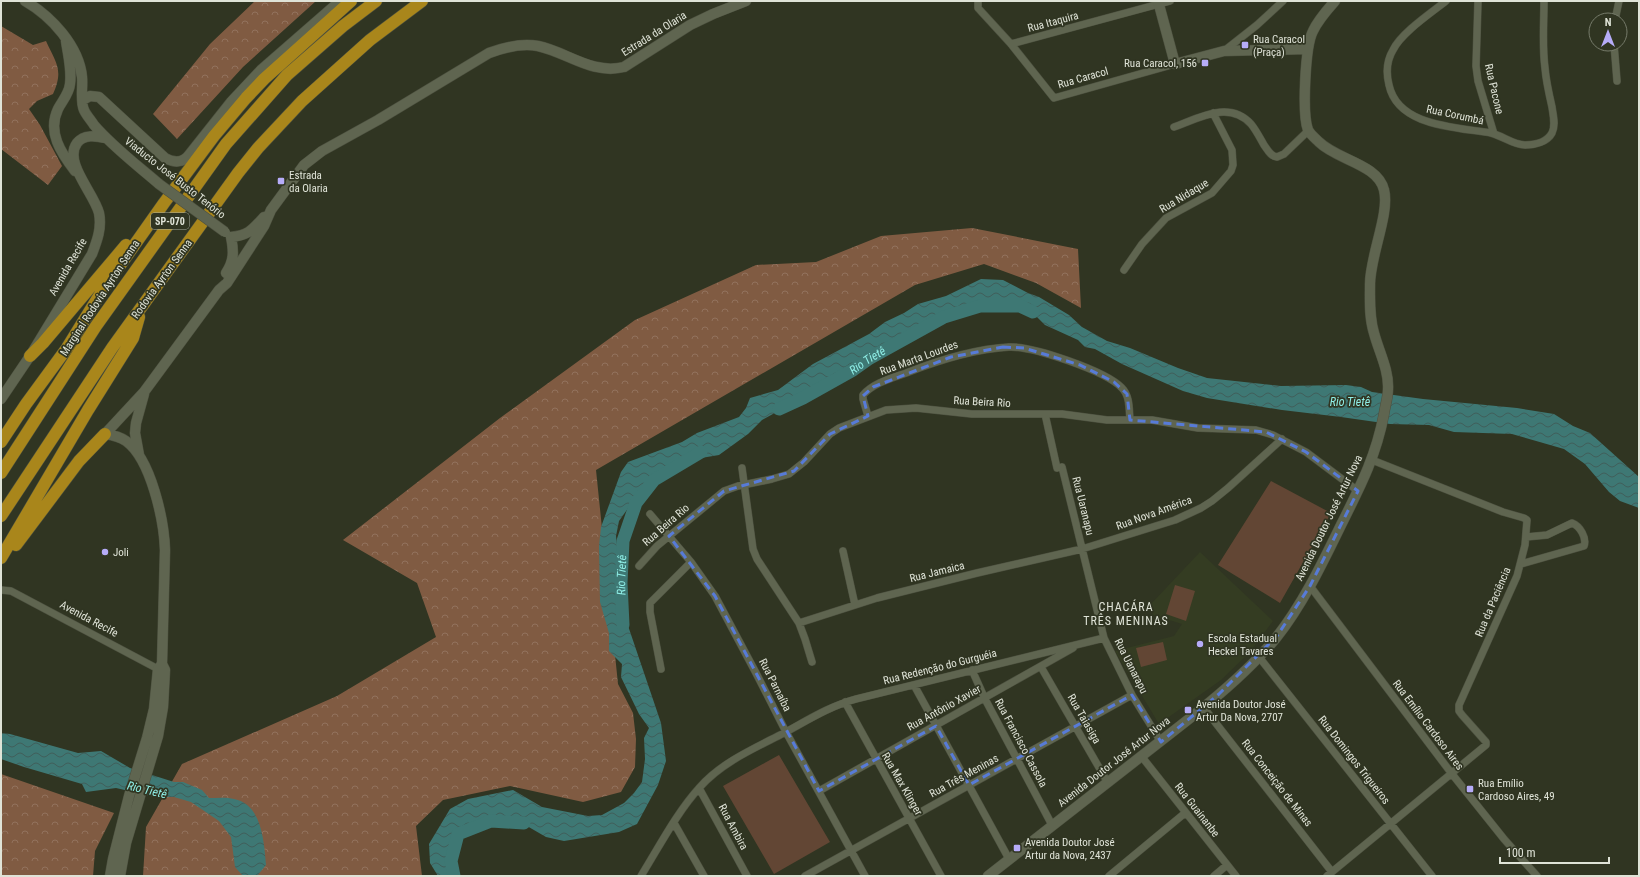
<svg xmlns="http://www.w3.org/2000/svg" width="1640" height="877" font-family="'Roboto Condensed',sans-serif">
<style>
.built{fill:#343c22}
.forest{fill:url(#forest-crowns)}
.pitch{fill:#624634}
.water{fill:url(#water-waves)}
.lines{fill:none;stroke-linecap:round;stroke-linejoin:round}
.river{stroke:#3e7874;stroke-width:13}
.street-casing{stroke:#4c503f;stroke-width:8}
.secondary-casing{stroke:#4c503f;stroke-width:11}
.highway-casing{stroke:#4c503f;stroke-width:13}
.street{stroke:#5f6550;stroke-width:7}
.secondary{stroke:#5f6550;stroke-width:10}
.highway{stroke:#a9861b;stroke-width:12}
.secondary-bridge-casing{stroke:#4c503f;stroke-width:11;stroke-linecap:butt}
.secondary-bridge{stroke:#5f6550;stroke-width:10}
.marked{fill:none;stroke:#577bd8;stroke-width:3;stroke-dasharray:8 5;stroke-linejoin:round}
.poi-dot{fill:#b6acf8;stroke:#303522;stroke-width:1.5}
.labels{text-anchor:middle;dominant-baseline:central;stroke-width:3.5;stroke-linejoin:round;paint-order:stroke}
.shield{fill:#303522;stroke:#aaafa1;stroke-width:1}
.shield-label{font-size:10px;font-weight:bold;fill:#dfe3d7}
.street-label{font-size:11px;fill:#dfe3d7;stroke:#303522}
.poi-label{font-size:11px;fill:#dfe3d7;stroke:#303522;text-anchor:start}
.water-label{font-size:12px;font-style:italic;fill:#8feee6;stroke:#303522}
.neighbourhood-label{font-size:12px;letter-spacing:1px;fill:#dfe3d7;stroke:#303522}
</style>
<defs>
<pattern id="forest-crowns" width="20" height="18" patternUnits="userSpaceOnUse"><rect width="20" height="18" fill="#805b42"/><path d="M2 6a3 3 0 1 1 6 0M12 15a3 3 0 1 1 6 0" fill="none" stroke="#92725d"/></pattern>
<pattern id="water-waves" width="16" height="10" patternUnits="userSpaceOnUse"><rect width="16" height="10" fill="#3e7874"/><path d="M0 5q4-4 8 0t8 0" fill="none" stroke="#405e5a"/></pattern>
</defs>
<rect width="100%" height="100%" fill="#303522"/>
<path class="built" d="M1200,552L1273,621L1250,652L1221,680L1159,724L1115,651L1174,636L1182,624L1153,615L1151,604Z"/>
<path class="forest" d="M255,1H316L243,67L177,139L153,114L210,44Z
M1,26L33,45L46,41C56,63 64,70 53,94L37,101L29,109L40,125L62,166L48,185L1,149Z
M972,228L1078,249L1081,308L1036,283L984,264L915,285L596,470L618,684L633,713L636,739L635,767L621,792L583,802L510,786L443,800L416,826L422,876H143L146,827L182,764L337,696L436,637L417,583L343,540L500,418L635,320L756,265L816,262L881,236Z
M1,774L114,813L95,851L93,876H1Z"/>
<path class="pitch" d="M1271,481L1331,513L1280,603L1218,565Z
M1175,585L1195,591L1186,621L1166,614Z
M1163,642L1167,660L1141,667L1136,648Z
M779,755L830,842L774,874L723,786Z"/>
<path class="water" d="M981,279L1003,280L1028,293L1039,297L1069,315L1082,327L1107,341L1130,348L1178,368L1207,378L1281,386L1346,385L1361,387L1372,392L1423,399L1517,408L1554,414L1573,426L1590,433L1639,477V508L1620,501L1609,492L1585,464L1564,449L1512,434L1454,432L1429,425L1390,424L1341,417L1282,410L1207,398L1183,391L1122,364L1095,349L1085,347L1078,340L1045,325L1036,316L1019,308L1014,302C999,299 983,299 972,310L945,313L939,322L920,335L905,333L802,398L762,420L748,434L719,455L683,461L646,483L619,521L616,536L619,564L622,608L661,723L666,761L658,785L637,824L619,832L564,841L546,837L527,826L507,822L493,821L472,824L460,831L453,842V856L457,876H438L430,863L429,844L450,809L468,799L513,790L542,807L588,816L602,815L624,803L634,793L642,782L645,759L644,738L649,728L639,714L621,677L622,664L609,651V633L600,602L599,546L601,527L621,472L628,462L682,442L697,433L739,417L746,408L750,398L778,390L813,364L869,334L885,322L904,313L918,304L946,296Z
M1,733L10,734L78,753L101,751L130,768L174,782H183L202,790L209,798C217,798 227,797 234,799C262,804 264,842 266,865L257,876H243L235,867L231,837L219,821L191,802L174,797H155L116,788L86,792L82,784L24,767L1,759Z"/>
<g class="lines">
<g class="river">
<path id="s1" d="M779,409L803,398L853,370L870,358L944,317L980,306H1020L1033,312"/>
<path id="s2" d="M623,625L621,583L623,541L636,503L654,480L701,452"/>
<path d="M454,876L451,861L458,834L491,821L524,823"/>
</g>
<defs>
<path id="street" d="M978,1V8L1011,44L1054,98L1175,64
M1446,1C1431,13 1401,33 1393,50C1387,60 1386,73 1389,85C1398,127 1457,127 1491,133C1503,136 1513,145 1525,145C1535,145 1547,142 1552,133C1556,125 1553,115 1552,107C1549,94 1546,81 1545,68C1542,46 1544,23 1544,1
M1478,1L1476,66L1478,81L1494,134
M1615,20L1619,1
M1011,44L1170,1
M1614,44L1617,81
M1224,51L1257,25L1283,1
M1174,127C1199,118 1229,100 1251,124C1256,130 1260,138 1264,145C1268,150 1270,156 1277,157L1284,154L1308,131
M1124,270L1142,244L1166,218L1212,193L1231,171L1233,165L1232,150L1213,113
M1045,414L1057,468
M868,416L863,399V395C873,383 892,378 906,373C939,360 973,349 1009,347C1033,346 1106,371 1122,388C1130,396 1129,409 1130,420
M1062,467L1104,638L1132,695L1161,742
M742,468L753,549L757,559L799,623L805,639L812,662
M650,514L691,562L715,596L756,673L786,732L865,876
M843,551L855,605
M1521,564L1584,546C1587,538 1580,526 1572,523L1547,535L1526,537
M639,566L657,546L724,491L738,486L772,479L789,474L804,462L830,434L839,428L886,410L916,408L972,414H1062L1107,420H1152L1198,428L1256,430L1273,435L1306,452L1358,491
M1310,586L1452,774L1504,839L1537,876
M1,590L11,591L158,669L161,670
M799,623L877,598L977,573L1082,549L1175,520L1201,508L1212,501L1228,488L1282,439
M1259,657L1432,876
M1041,667L1108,783
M661,669L650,612V603L691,562
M972,670L985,699L1052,825
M914,685L1009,859
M845,702L941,876
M1204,708L1332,872
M1142,757L1236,876
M699,788L747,876
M819,791L1073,648
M674,823L704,876
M641,876C659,847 677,812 700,787C722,762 755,748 784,733C808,720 830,706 856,699L1104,638
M805,876L1132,695
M1109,876L1185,813
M1214,876L1227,865
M1327,876L1486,745V742L1462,715L1459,711V705L1517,576L1525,545L1527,520L1524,518L1503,512L1372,460"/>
<path id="secondary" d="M25,1C51,16 79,46 82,77C83,87 80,101 84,110C86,115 91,120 94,125C113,147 137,165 159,184
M1158,1L1175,64L1224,51L1307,49
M66,41C68,55 72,70 70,84C69,94 62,101 58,109C47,132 61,153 75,171
M83,100L90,96L99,97L165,158C174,163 183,163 189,155L231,102L261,70L340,1
M231,237C249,235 252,230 264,217
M226,273C234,261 234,252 231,237
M1,399L30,356L92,254C97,241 102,228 99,213C94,193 63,162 77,143C84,134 96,136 105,138
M105,434L144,392L219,290L227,283L264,226L271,210L304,165L322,151L378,120L489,53C505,47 521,43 538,46C567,52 592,75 624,67L690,25L713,14L746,1
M105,434C112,435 119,436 126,441C151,459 164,520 165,550L162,664L158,669L154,709L147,738L129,796L113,859L110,876
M139,455L135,433L136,423L144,394
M120,876L126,843L158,736L163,707L165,670L162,664
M988,876L1194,715C1223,692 1252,667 1276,638C1303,604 1323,562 1342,523C1361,485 1376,456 1384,414C1385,406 1388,398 1388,389C1389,370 1379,352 1374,333C1369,317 1370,300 1370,284C1370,256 1390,213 1384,190C1378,164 1337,160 1319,142C1316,139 1310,134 1308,130C1302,114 1305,46 1313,31C1318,20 1327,10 1335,1"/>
<path id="highway" d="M30,356L43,343L126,245
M1,442L26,404L67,348L104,288L164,203L214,136L246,98L264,79L351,1
M1,473L96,326L226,144L287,75L343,26L376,1
M1,516L112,348L238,173L258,148L302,101L370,40L422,1
M16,545L79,461L105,434
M1,558L88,410L133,338L139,317"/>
</defs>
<use href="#street" class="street-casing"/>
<use href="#secondary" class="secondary-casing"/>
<use href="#highway" class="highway-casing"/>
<use href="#street" class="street"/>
<use href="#secondary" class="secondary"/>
<use href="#highway" class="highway"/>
<defs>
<path id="secondary-bridge" d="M159,184L225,232"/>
</defs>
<use href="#secondary-bridge" class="secondary-bridge-casing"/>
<use href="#secondary-bridge" class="secondary-bridge"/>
</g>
<path class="marked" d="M1003,347L1024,348L1080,365L1114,382L1127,394L1130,420L1266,432L1306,452L1358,491L1310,586L1277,636L1219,694L1161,742L1132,695L969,785L936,726L819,791L715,596L669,536L724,491L794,471L830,434L868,416L863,396L873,387L951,357Z"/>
<g class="poi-dot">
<rect x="1241" y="41" width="8" height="8" rx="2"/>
<rect x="1201" y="59" width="8" height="8" rx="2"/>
<rect x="277" y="177" width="8" height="8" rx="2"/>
<circle cx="105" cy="552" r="4"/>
<circle cx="1200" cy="644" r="4"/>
<rect x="1184" y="706" width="8" height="8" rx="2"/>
<rect x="1466" y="785" width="8" height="8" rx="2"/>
<rect x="1013" y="844" width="8" height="8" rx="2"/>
</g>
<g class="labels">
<rect class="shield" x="151" y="213" width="38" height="16" rx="3"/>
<g class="shield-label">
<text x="170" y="221">SP-070</text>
</g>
<g class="street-label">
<text transform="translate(1053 22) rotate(-15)">Rua Itaquira</text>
<text transform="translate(654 34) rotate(-32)">Estrada da Olaria</text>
<text transform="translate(1083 78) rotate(-16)">Rua Caracol</text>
<text transform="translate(1494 89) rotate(77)">Rua Pacone</text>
<text transform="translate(1455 115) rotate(12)">Rua Corumbá</text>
<text transform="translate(175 178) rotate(38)">Viaducto José Busto Tenório</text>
<text transform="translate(1184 196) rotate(-31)">Rua Nidaque</text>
<text transform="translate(68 267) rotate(-60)">Avenida Recife</text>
<text transform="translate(162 279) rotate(-54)">Rodovia Ayrton Senna</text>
<text transform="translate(100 298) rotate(-57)">Marginal Rodovia Ayrton Senna</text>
<text transform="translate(919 358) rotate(-20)">Rua Marta Lourdes</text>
<text transform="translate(982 402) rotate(3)">Rua Beira Rio</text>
<text transform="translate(1083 506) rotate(76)">Rua Uaranapu</text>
<text transform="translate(1154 513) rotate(-20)">Rua Nova América</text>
<text transform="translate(1329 518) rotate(-64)">Avenida Doutor José Artur Nova</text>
<text transform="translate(666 525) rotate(-41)">Rua Beira Rio</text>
<text transform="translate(937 572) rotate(-14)">Rua Jamaica</text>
<text transform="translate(1493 602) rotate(-67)">Rua da Paciência</text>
<text transform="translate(89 619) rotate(28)">Avenida Recife</text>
<text transform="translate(1131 666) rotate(63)">Rua Uanarapu</text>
<text transform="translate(940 667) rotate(-14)">Rua Redenção do Gurguéia</text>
<text transform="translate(775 685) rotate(63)">Rua Parnaíba</text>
<text transform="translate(944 708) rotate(-29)">Rua Antônio Xavier</text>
<text transform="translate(1084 719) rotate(60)">Rua Taiasiga</text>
<text transform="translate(1428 725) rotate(53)">Rua Emílio Cardoso Aires</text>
<text transform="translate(1021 743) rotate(62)">Rua Francisco Cassola</text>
<text transform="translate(1354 760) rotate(52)">Rua Domingos Trigueiros</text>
<text transform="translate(1114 762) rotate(-38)">Avenida Doutor José Artur Nova</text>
<text transform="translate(964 776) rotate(-29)">Rua Três Meninas</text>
<text transform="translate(1277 783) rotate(52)">Rua Conceição de Minas</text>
<text transform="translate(902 784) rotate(60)">Rua Max Klinger</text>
<text transform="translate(1197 810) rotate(52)">Rua Guainanbe</text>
<text transform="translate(733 827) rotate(62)">Rua Ambira</text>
</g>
<g class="poi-label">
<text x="1253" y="39">Rua Caracol<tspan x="1253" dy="13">(Praça)</tspan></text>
<text x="1197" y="63" text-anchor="end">Rua Caracol, 156</text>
<text x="289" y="175">Estrada<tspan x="289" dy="13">da Olaria</tspan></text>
<text x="113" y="552">Joli</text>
<text x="1208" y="638">Escola Estadual<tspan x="1208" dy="13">Heckel Tavares</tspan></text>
<text x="1196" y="704">Avenida Doutor José<tspan x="1196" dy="13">Artur Da Nova, 2707</tspan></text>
<text x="1478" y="783">Rua Emílio<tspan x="1478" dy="13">Cardoso Aires, 49</tspan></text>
<text x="1025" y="842">Avenida Doutor José<tspan x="1025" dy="13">Artur da Nova, 2437</tspan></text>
</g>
<g class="water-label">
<text stroke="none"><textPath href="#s1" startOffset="101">Rio Tietê</textPath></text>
<text x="1350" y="402">Rio Tietê</text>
<text stroke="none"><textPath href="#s2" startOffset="50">Rio Tietê</textPath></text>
<text transform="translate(147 790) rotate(13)">Rio Tietê</text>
</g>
<g class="neighbourhood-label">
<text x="1126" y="607">CHACÁRA<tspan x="1126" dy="14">TRÊS MENINAS</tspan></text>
</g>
</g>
<rect width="1640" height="877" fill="none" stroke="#dfe3d7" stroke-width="4"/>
<g transform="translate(1608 32)"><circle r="19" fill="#303522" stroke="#767b6a"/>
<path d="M0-3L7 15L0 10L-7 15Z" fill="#b6acf8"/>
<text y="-6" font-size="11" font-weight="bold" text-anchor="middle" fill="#dfe3d7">N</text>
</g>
<path d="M1500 857v6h109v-6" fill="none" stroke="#dfe3d7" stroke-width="2"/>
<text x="1506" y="857" font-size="12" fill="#dfe3d7" stroke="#303522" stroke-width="3" paint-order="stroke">100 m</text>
</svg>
